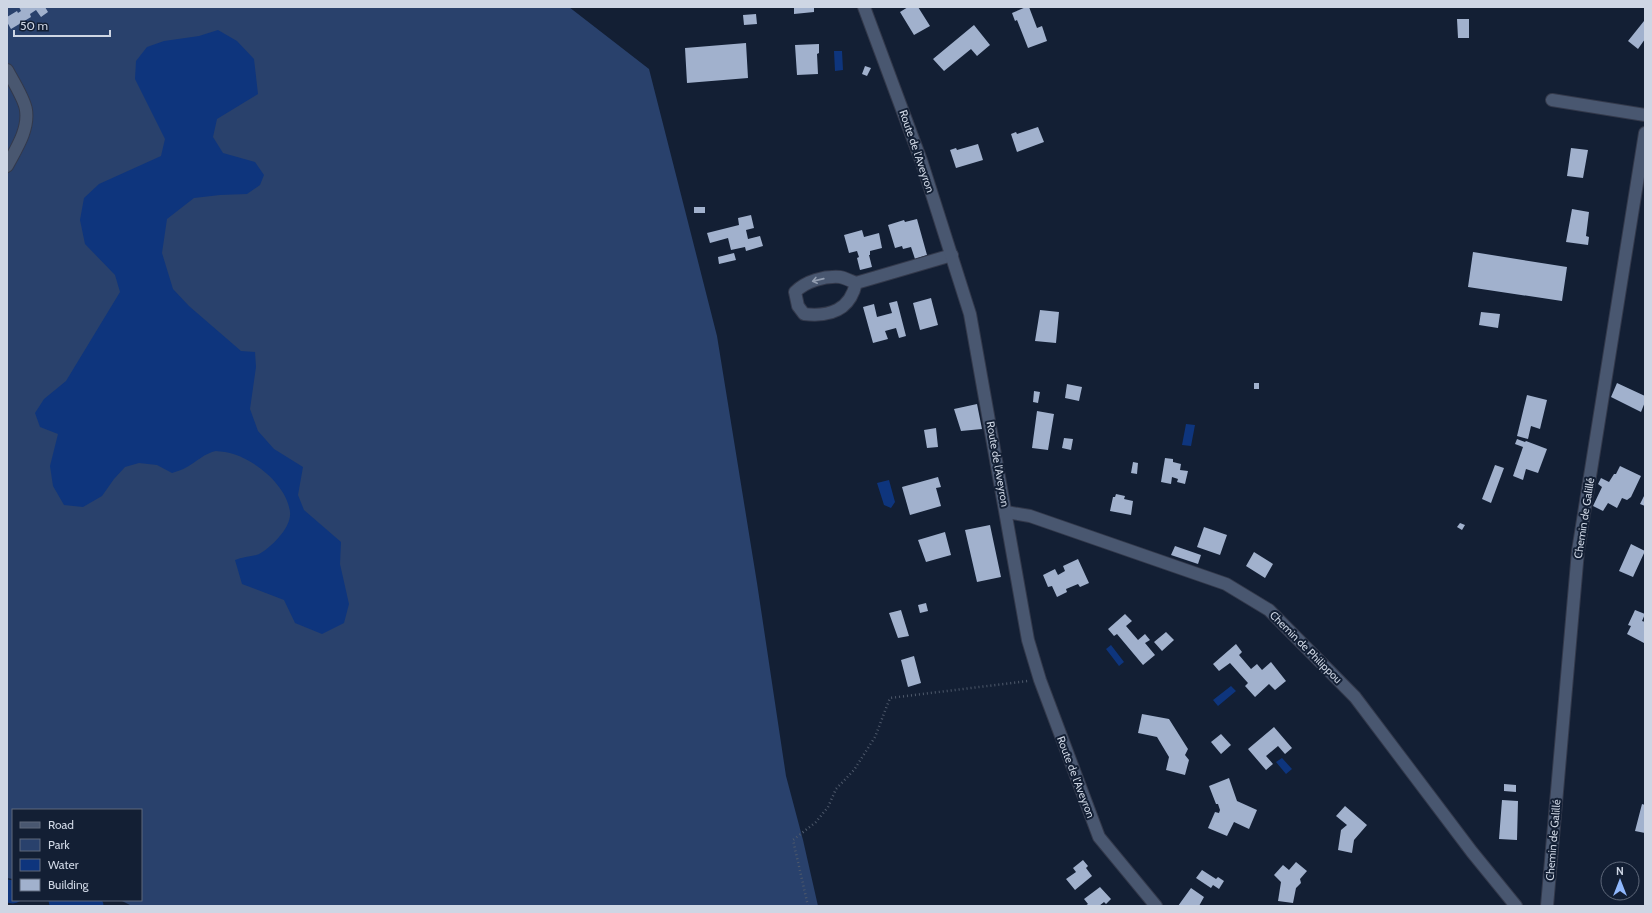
<svg xmlns="http://www.w3.org/2000/svg" width="1652" height="913" font-family="Cabin,sans-serif">
<style>
.green{fill:#29416c}
.water{fill:#0e357d}
.lines{fill:none;stroke-linecap:round;stroke-linejoin:round}
.river{stroke:#0e357d;stroke-width:23}
.building{fill:#a1b1cd}
.minor-casing{stroke:#33394b;stroke-width:14}
.tertiary-casing{stroke:#33394b;stroke-width:14}
.path{stroke:#4e596b;stroke-width:2.5;stroke-dasharray:1 3;stroke-linecap:butt}
.minor{stroke:#495770;stroke-width:12}
.tertiary{stroke:#495770;stroke-width:12}
.oneway{stroke:#929db0}
.labels{text-anchor:middle;dominant-baseline:central;stroke-width:4;stroke-linejoin:round;paint-order:stroke}
.street-label{font-size:11px;fill:#ced6e4;stroke:#131f34}
</style>
<rect width="100%" height="100%" fill="#131f34"/>
<path class="green" d="M7,7H569L649,69L717,336L757,583L786,776L803,840L818,906H132L120,900H141V810H13V879L7,878Z"/>
<path class="water" d="M218,30L237,41L254,59L258,94L217,119L213,137L223,153L255,162L264,175L260,185L247,194L220,195L194,198L167,219L162,253L173,289L189,306L241,351L255,352L256,367L250,409L258,431L274,449L303,467L298,495L304,510L341,542L340,564L349,604L344,623L322,634L295,623L284,600L242,584L235,560C242,557 255,556 259,554C271,548 292,527 290,512C287,484 251,456 225,452C222,452 218,451 216,451C205,453 196,462 187,467C182,470 177,471 172,473L157,465L139,463L125,467L114,479L102,496L83,507L64,505L53,486L50,466L58,434L40,427L35,413L44,399L66,381L120,292L115,275L85,244L80,220L84,198L99,184L161,156L165,139L135,79L136,61L147,47L164,41L199,36Z
M834,51H842L843,70L835,71Z
M1186,424L1195,425L1191,446L1182,445Z
M889,480L895,502L891,508L884,505L877,483Z
M1111,645L1124,662L1119,666L1106,649Z
M1231,686L1236,691L1218,706L1213,700Z
M1282,758L1292,769L1286,774L1276,762Z"/>
<g class="lines">
<path class="river" d="M7,891L13,892
M60,900L92,906"/>
</g>
<path class="building" d="M19,7H45L48,12L41,17L36,10L30,14L31,17L11,29L7,22V17L17,11L18,13L21,11Z
M794,7H814V12L794,14Z
M908,7H918L930,26L914,35L900,12Z
M1026,7H1029L1037,28L1042,26L1047,41L1028,48L1017,20L1015,21L1012,13Z
M756,14L757,24L744,25L743,15Z
M1457,19H1469V38H1458Z
M1644,21L1645,22V39L1638,49L1628,41Z
M974,25L990,45L977,56L971,49L944,71L933,59Z
M746,43L748,78L687,83L685,48Z
M819,44V53L817,54L818,74L797,75L795,45Z
M865,66L871,68L867,76L862,74Z
M1038,127L1044,142L1017,152L1011,134L1016,132L1017,134Z
M978,144L983,160L956,168L950,150L956,148L957,150Z
M1571,148L1588,150L1583,178L1567,176Z
M694,207H705V213H694Z
M1572,209L1589,212L1586,236L1589,237L1588,245L1566,242Z
M751,215L754,228L746,230L748,239L760,236L763,246L746,251L745,247L731,250L728,238L710,243L707,233L739,225L738,218Z
M917,219L927,255L915,259L911,247L903,249L902,246L895,248L888,225L904,220L905,222Z
M862,230L864,237L879,233L882,248L870,251V255H869L872,267L860,270L857,258L859,257L857,251L849,253L844,235Z
M1473,252L1567,267L1562,301L1468,287Z
M734,253L736,260L719,264L718,257Z
M931,298L938,325L920,330L913,303Z
M897,301L906,336L899,338L896,328L885,331L888,339L873,343L863,307L874,304L877,317L892,313L889,303Z
M1040,310L1059,312L1056,343L1035,341Z
M1481,312L1500,314L1498,328L1479,325Z
M1254,383H1259V389H1254Z
M1617,383L1645,396V402L1641,412L1611,397Z
M1067,384L1082,387L1079,401L1065,398Z
M1034,391L1040,392L1038,403L1033,402Z
M1527,395L1547,400L1540,429L1531,426L1528,439L1517,436Z
M977,404L982,429L961,431L954,409Z
M1037,411L1054,414L1048,450L1032,448Z
M936,428L938,447L927,448L924,430Z
M1064,438L1073,439L1071,450L1062,448Z
M1517,439L1525,442L1526,441L1547,449L1538,473L1526,469L1523,480L1513,476L1523,447L1515,444Z
M1165,458L1173,459V462L1181,464L1180,470L1188,471L1185,484L1177,482L1178,479L1172,477L1171,484L1161,482Z
M1133,462L1138,463L1137,474L1131,473Z
M1495,465L1504,468L1491,503L1482,499Z
M1620,466L1641,476L1631,497L1627,500L1622,498L1617,508L1608,503L1603,511L1593,506L1602,487L1598,484L1601,478L1609,482L1614,474H1616Z
M938,477L941,487L936,488L941,506L910,515L902,487Z
M1116,494L1125,496L1124,499L1133,501L1131,515L1110,511L1113,497H1115Z
M1645,494V506L1640,504Z
M1460,523L1465,525L1462,530L1457,527Z
M990,525L1001,577L977,582L965,530Z
M1204,527L1227,535L1220,555L1197,547Z
M945,532L951,555L926,562L918,540Z
M1631,544L1645,551L1633,577L1619,571Z
M1175,546L1201,555L1198,564L1171,555Z
M1254,552L1273,564L1265,578L1246,566Z
M1078,559L1089,583L1080,587L1078,584L1066,589L1067,592L1057,597L1052,586L1048,587L1043,575L1055,569L1058,575L1065,571L1063,566Z
M926,603L928,611L920,613L918,605Z
M901,610L909,636L898,638L889,613Z
M1635,610L1645,614L1642,621L1645,622L1644,643L1627,634L1631,626L1628,625Z
M1125,614L1132,621L1126,626L1138,640L1145,634L1150,640L1145,643L1155,655L1143,665L1117,634L1114,636L1108,629Z
M1166,632L1174,640L1162,651L1154,642Z
M1236,644L1242,652L1239,655L1251,669L1257,664L1262,670L1271,662L1286,681L1275,690L1269,684L1255,697L1245,686L1248,683L1230,663L1219,671L1213,664Z
M914,656L921,683L908,687L901,660Z
M1142,714L1169,719L1188,749L1185,755L1189,760L1185,775L1166,770L1169,757L1157,737L1138,733Z
M1274,727L1292,748L1285,754L1278,746L1266,756L1273,764L1266,770L1248,749Z
M1221,734L1231,745L1221,754L1211,742Z
M1229,778L1237,801L1257,810L1249,829L1234,822L1227,836L1208,828L1215,812L1219,813L1220,810L1218,804H1216L1209,786Z
M1504,784L1516,785V792L1504,791Z
M1502,800L1518,801L1517,840L1499,839Z
M1642,804L1645,805V833L1635,831Z
M1345,806L1367,825L1354,840L1352,853L1338,850L1341,830L1347,825L1336,816Z
M1083,860L1088,866L1086,868L1092,876L1075,890L1066,879L1076,872L1073,868Z
M1296,862L1307,871L1300,879L1301,883L1296,888L1293,903L1278,901L1281,882L1274,875L1283,865L1289,870Z
M1202,870L1216,879L1218,877L1224,881L1219,889L1213,885L1211,888L1196,878Z
M1100,887L1111,899L1106,904L1104,902L1099,906H1085L1088,904L1084,899Z
M1191,888L1204,897L1199,906H1178Z"/>
<g class="lines">
<defs>
<path id="minor" d="M7,70C12,79 25,100 26,110C29,130 16,149 7,166
M1552,100L1645,115
M856,283C850,310 830,317 804,314L798,306L795,292C806,281 824,276 840,277C845,278 851,281 856,283L952,255
M1006,512L1030,516L1226,584L1269,610L1355,697L1472,852L1516,906
M1547,906L1578,551L1645,133"/>
<path id="tertiary" d="M864,7L922,163L970,314L1028,640L1040,680L1099,837L1156,906"/>
</defs>
<use href="#minor" class="minor-casing"/>
<use href="#tertiary" class="tertiary-casing"/>
<path class="path" d="M808,906L793,840L816,822L828,807L836,789L854,770L875,737L890,698L1028,681"/>
<use href="#minor" class="minor"/>
<use href="#tertiary" class="tertiary"/>
</g>
<defs><path id="oneway-shaft" d="M-6 0H5M1.5-3L5.5 0L1.5 3" fill="none" stroke-width="1.6" stroke-linecap="round" stroke-linejoin="round"/></defs>
<use class="oneway" href="#oneway-shaft" transform="translate(818 280) rotate(167)"/>
<g class="labels">
<g class="street-label">
<text transform="translate(917 151) rotate(71)">Route de l'Aveyron</text>
<text transform="translate(998 464) rotate(80)">Route de l'Aveyron</text>
<text transform="translate(1584 518) rotate(-81)">Chemin de Galillé</text>
<text transform="translate(1306 647) rotate(45)">Chemin de Philippou</text>
<text transform="translate(1076 777) rotate(69)">Route de l'Aveyron</text>
<text transform="translate(1553 840) rotate(-85)">Chemin de Galillé</text>
</g>
</g>
<rect width="1652" height="913" fill="none" stroke="#ced6e4" stroke-width="16"/>
<rect x="12" y="809" width="130" height="92" fill="#131f34" stroke="#5e687a"/>
<rect x="20" y="822" width="20" height="6" fill="#495770" stroke="#5e687a"/>
<text x="48" y="829" font-size="12" fill="#ced6e4">Road</text>
<rect x="20" y="839" width="20" height="12" fill="#29416c" stroke="#5e687a"/>
<text x="48" y="849" font-size="12" fill="#ced6e4">Park</text>
<rect x="20" y="859" width="20" height="12" fill="#0e357d" stroke="#5e687a"/>
<text x="48" y="869" font-size="12" fill="#ced6e4">Water</text>
<rect x="20" y="879" width="20" height="12" fill="#a1b1cd" stroke="#5e687a"/>
<text x="48" y="889" font-size="12" fill="#ced6e4">Building</text>
<g transform="translate(1620 881)"><circle r="19" fill="#131f34" stroke="#5e687a"/>
<path d="M0-3L7 15L0 10L-7 15Z" fill="#90b8fd"/>
<text y="-6" font-size="11" font-weight="bold" text-anchor="middle" fill="#ced6e4">N</text>
</g>
<path d="M14 30v6h96v-6" fill="none" stroke="#ced6e4" stroke-width="2"/>
<text x="20" y="30" font-size="12" fill="#ced6e4" stroke="#131f34" stroke-width="3" paint-order="stroke">50 m</text>
</svg>
